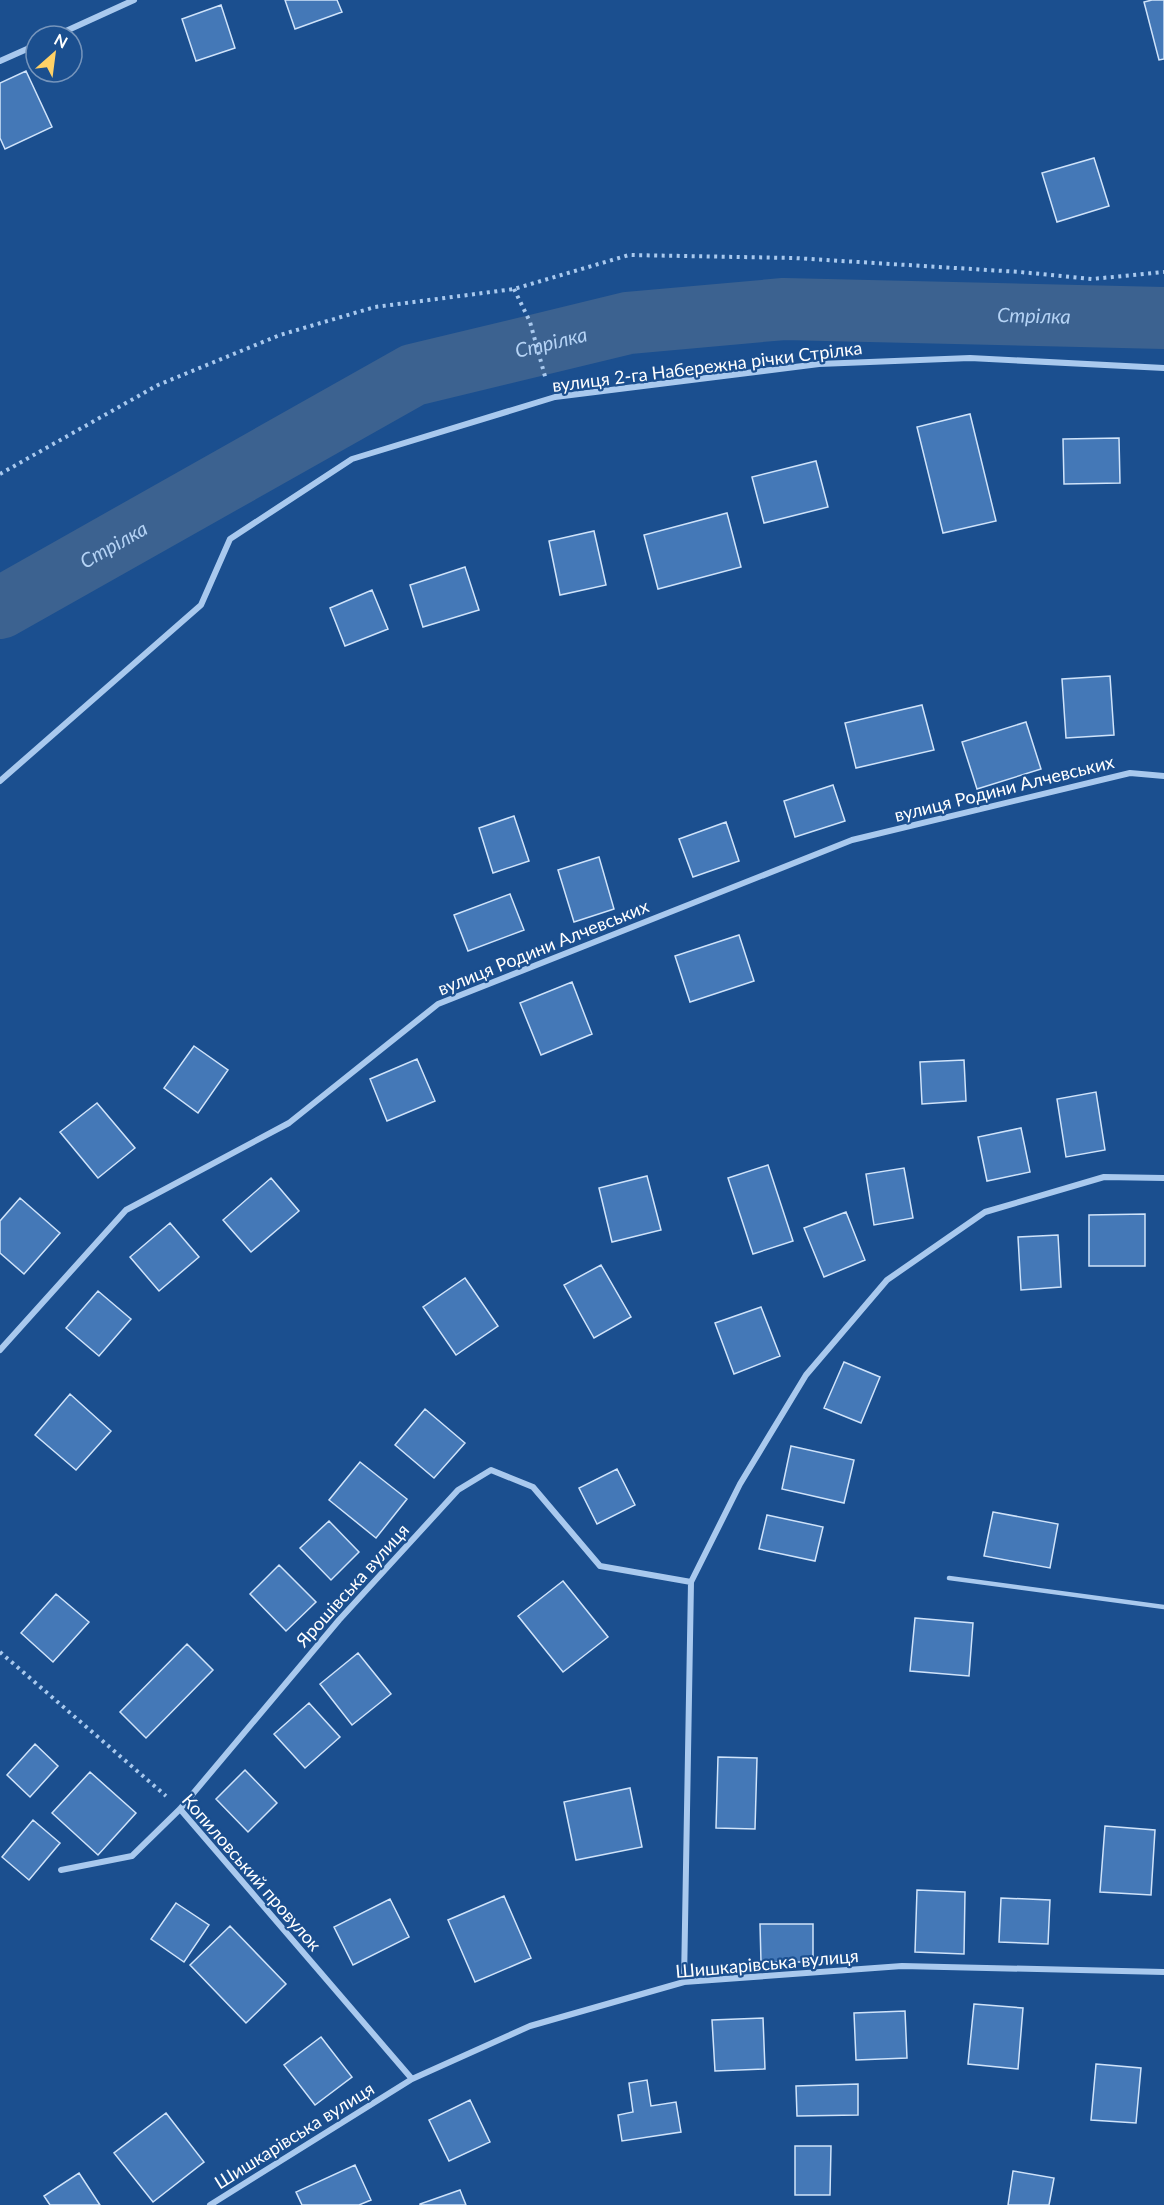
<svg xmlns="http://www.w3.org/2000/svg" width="1164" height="2205" font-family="Lato,sans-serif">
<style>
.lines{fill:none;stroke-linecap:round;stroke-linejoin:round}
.river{stroke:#3c6290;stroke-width:62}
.building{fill:#4478b7;stroke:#cfe3fa;stroke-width:1.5}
.path{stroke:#a9c9ee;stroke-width:4;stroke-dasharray:3 4.5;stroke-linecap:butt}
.lane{stroke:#a9c9ee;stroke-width:4.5}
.street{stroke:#a9c9ee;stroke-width:6}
.labels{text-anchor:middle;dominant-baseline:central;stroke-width:4.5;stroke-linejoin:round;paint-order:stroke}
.street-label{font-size:18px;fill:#fff;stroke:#1b4f8f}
.water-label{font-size:20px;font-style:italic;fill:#b5d3f5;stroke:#1b4f8f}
</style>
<rect width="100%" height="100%" fill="#1b4f8f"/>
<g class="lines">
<path class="river" id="s1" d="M0,608L413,375L628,323L784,309L1164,318"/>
</g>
<path class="building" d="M285,0H337L342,12L295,29Z
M1152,0H1164V59L1159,60L1144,2Z
M221,5L235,48L196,61L182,19Z
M26,71L52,127L5,149L0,138V83Z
M1094,158L1109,206L1057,222L1042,173Z
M970,414L996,521L943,533L917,427Z
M1119,438L1120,483L1064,484L1063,439Z
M816,461L828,507L764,523L752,477Z
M727,513L741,567L658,589L644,535Z
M594,531L606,585L560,595L549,541Z
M465,567L479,610L423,627L410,585Z
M372,590L388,629L345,646L330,608Z
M1110,676L1114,735L1066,738L1062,679Z
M922,705L934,750L856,768L845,723Z
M1026,722L1041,769L977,789L962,742Z
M833,785L845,821L795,837L784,801Z
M514,816L529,861L493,873L479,828Z
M726,822L739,861L693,877L679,839Z
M599,857L614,909L574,922L558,870Z
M510,894L524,930L468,951L454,915Z
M739,935L754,981L690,1002L675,956Z
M572,982L592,1034L541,1055L520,1003Z
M194,1046L228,1070L198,1113L164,1088Z
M417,1059L435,1101L387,1121L370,1079Z
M964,1060L966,1101L922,1104L920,1062Z
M1096,1092L1105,1150L1066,1157L1057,1099Z
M97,1103L135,1148L98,1178L60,1132Z
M1021,1128L1030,1172L987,1181L978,1137Z
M768,1165L793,1241L753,1254L728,1178Z
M904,1168L913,1218L874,1225L866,1174Z
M647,1176L661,1230L612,1242L599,1188Z
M271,1178L299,1211L251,1252L223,1220Z
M20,1198L60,1233L24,1274L0,1253V1221Z
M846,1212L865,1260L824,1277L804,1228Z
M1145,1214V1266H1089V1215Z
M170,1223L199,1257L159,1291L130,1257Z
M1058,1235L1061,1287L1021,1290L1018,1237Z
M601,1265L631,1317L594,1338L564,1285Z
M465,1278L498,1326L456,1355L423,1307Z
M98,1291L131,1319L99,1356L66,1328Z
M761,1307L780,1356L734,1374L715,1323Z
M844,1362L880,1377L861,1423L824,1408Z
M70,1394L111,1431L76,1470L35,1435Z
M425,1409L465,1443L434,1478L395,1445Z
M791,1446L854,1460L844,1503L782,1489Z
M360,1462L407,1499L376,1538L329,1500Z
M617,1469L635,1505L597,1524L579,1488Z
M993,1512L1058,1524L1050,1568L984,1556Z
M767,1515L823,1527L815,1561L759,1549Z
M329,1521L359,1552L331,1580L300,1548Z
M279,1565L316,1602L286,1631L250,1594Z
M563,1581L608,1637L563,1672L518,1616Z
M56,1594L89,1622L53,1662L21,1633Z
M915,1618L973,1623L969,1676L910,1671Z
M187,1644L213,1670L146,1738L120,1712Z
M358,1653L391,1694L352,1725L320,1684Z
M309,1703L340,1737L305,1768L274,1734Z
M35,1744L58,1766L30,1797L7,1775Z
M718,1757L757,1758L755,1829L716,1828Z
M245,1770L277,1803L248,1832L216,1799Z
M90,1772L136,1813L98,1855L52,1813Z
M630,1788L642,1847L576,1860L564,1802Z
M33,1820L60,1843L29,1880L2,1857Z
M1105,1826L1155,1830L1151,1895L1100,1892Z
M917,1890L965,1892L964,1954L915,1952Z
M504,1896L531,1958L475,1982L448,1920Z
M1001,1898L1050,1900L1048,1944L999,1942Z
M390,1899L409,1937L353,1965L334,1927Z
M176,1903L209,1925L184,1962L151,1939Z
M760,1924H813V1962H761Z
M230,1926L286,1984L246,2023L190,1965Z
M974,2004L1023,2008L1018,2069L968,2064Z
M905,2011L907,2058L856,2060L854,2013Z
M763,2018L765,2069L715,2071L712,2020Z
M321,2037L352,2077L315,2105L284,2065Z
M1096,2064L1141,2068L1136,2123L1091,2120Z
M647,2080L651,2106L676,2102L681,2132L622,2141L618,2115L633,2112L629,2083Z
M858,2084V2115L797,2116L796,2086Z
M470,2100L490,2142L449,2161L429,2120Z
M166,2113L204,2162L153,2202L114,2153Z
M795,2146H831L830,2195H795Z
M355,2165L371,2200L359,2205H302L296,2192Z
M1013,2171L1054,2178L1049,2205H1008Z
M79,2173L100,2205H50L44,2196Z
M460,2190L466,2205H420V2204Z"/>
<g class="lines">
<path class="path" d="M514,289L530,322L546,380
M0,474L158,385L280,335L375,307L514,289L629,255L794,258L1020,272L1092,279L1164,272
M0,1652L166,1796"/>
<path class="lane" d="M949,1578L1164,1607"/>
<path class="street" d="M55,36L134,0
M0,61L36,45
M0,781L201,605L230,539L352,459L555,397L819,364L970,358L1164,368
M0,1350L126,1210L289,1123L438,1004L852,840L1130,773L1164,776
M691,1582L740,1484L806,1375L887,1280L985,1212L1104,1177L1164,1178
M180,1809L412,2079
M61,1870L132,1856L180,1809L339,1620L458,1490L491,1470L533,1487L600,1566L691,1582L684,1982
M210,2205L412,2079L530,2026L684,1982L902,1966L1164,1972"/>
</g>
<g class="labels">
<g class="street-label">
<text transform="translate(707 366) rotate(-7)">вулиця 2-га Набережна річки Стрілка</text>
<text transform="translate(1004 788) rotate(-14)">вулиця Родини Алчевських</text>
<text transform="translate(543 947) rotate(-22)">вулиця Родини Алчевських</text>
<text transform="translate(352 1585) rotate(-48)">Ярошівська вулиця</text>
<text transform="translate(252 1872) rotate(49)">Копиловський провулок</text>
<text transform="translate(767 1963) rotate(-5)">Шишкарівська вулиця</text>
<text transform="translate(294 2135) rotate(-32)">Шишкарівська вулиця</text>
</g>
<g class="water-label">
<text stroke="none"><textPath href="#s1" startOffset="1102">Стрілка</textPath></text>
<text stroke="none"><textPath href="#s1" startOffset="616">Стрілка</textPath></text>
<text stroke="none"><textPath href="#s1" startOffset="130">Стрілка</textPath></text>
</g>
</g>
<g transform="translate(54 54) rotate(28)"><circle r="28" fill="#1b4f8f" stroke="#7695bc" stroke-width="1.5"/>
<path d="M0-4.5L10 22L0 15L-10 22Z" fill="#ffd166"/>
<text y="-9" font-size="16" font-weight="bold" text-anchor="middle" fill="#ffffff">N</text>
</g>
</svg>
